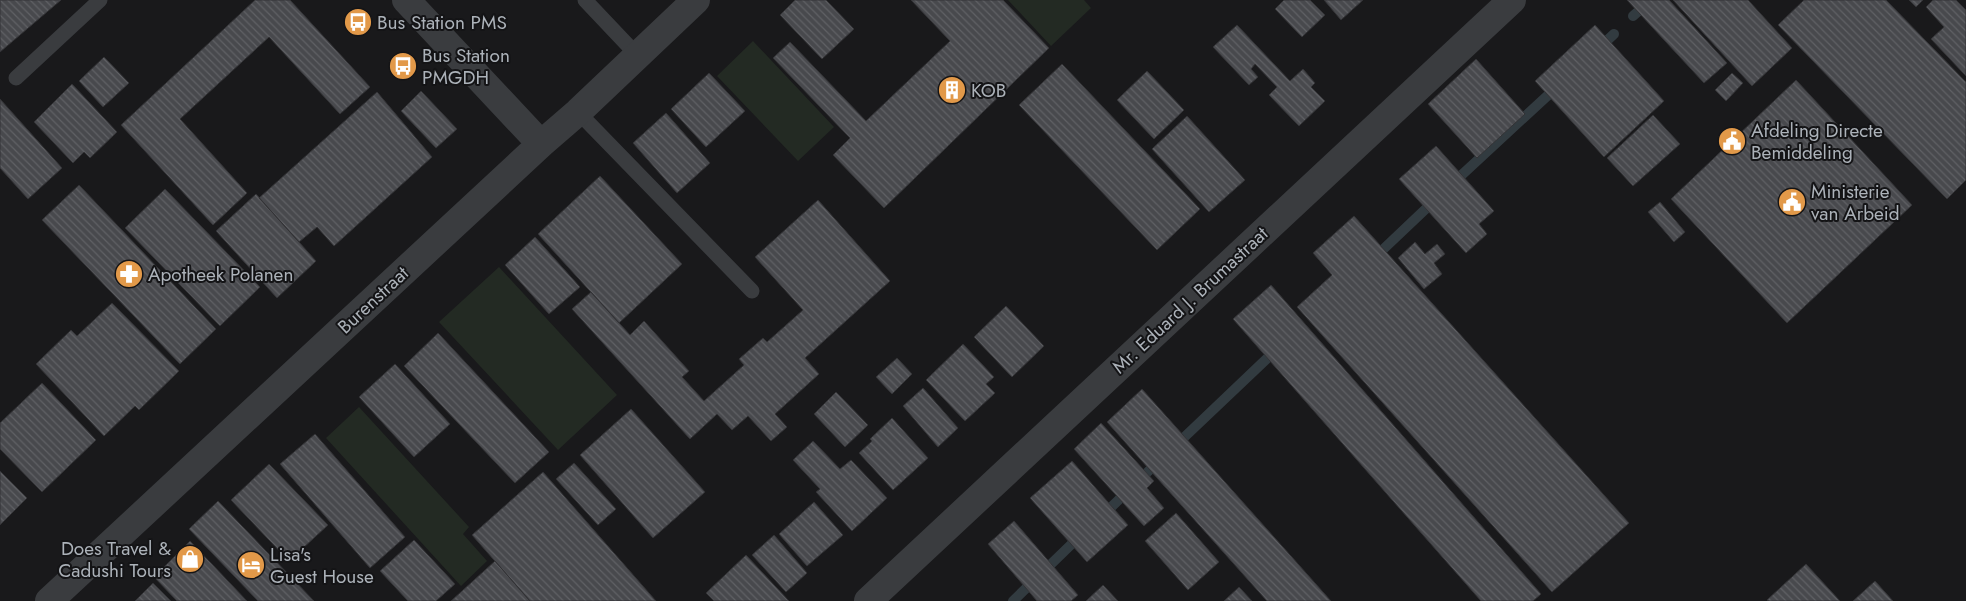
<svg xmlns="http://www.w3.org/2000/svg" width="1966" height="601" font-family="Jost,sans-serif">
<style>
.green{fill:#232a23}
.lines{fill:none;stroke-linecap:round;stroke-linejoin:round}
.stream{stroke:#323b40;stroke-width:10}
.building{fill:url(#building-back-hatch);stroke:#333336}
.service{stroke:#3a3c3f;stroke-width:15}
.minor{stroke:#3a3c3f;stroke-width:28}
.labels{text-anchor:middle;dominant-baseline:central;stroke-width:4;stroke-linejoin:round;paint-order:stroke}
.poi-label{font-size:19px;fill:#acb2b9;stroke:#141416;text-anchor:start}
.street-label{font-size:19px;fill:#acb2b9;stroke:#141416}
</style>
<defs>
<pattern id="building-back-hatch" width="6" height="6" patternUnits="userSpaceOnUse" patternTransform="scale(1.25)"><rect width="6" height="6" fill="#48494d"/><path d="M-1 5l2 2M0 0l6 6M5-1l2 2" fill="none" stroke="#606165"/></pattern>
</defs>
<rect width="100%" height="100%" fill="#19191b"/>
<path class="green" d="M1008,0H1084L1091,8L1051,46Z
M753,41L834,127L798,161L717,76Z
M499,267L617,395L558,450L439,322Z
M359,407L469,527L463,534L487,561L461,586L326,438Z"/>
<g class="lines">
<path class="stream" d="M1633,16L1651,0
M1598,49L1614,34
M1453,183L1558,86
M1375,257L1435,200
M1175,446L1277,349
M1103,515L1159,461
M1013,601L1081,535"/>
</g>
<path class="building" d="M0,0H61L0,52Z
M255,0H290L370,87L340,114L269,37L180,119L247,193L213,225L121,125Z
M795,0H826L854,29L822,59L780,15Z
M911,0H1003L1049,48L884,208L833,155L850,138L773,58L790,42L866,121L950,41Z
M1284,0H1310L1325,15L1302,37L1275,9Z
M1324,0H1363L1341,20Z
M1627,0H1669L1727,63L1704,83Z
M1673,0H1748L1792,48L1752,86Z
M1804,0H1886L1966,82V180L1947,199L1778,25Z
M1909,0H1923L1916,7Z
M1933,0H1956L1966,10V76L1931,39L1944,27L1926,7Z
M1237,25L1290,81L1303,69L1315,83L1311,87L1325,101L1299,126L1269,95L1277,87L1255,64L1251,69L1258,77L1249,85L1213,47Z
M1595,25L1664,101L1604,157L1535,81Z
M104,57L129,83L103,107L79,81Z
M1476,59L1525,114L1477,158L1428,104Z
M1062,64L1200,209L1157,250L1019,105Z
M1147,71L1184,110L1154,139L1117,100Z
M709,73L745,111L706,147L671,109Z
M1732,73L1743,83L1726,101L1715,90Z
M1796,80L1912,205L1787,323L1671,199Z
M72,84L117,132L90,158L84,152L73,163L34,122Z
M421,91L457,129L436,148L401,111Z
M377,92L432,157L334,246L317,227L299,242L259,198Z
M0,99L62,168L28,199L0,168Z
M666,113L710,163L677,193L633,143Z
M1653,115L1680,144L1633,186L1607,158Z
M1187,116L1245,180L1209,212L1152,149Z
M1436,146L1494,211L1479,224L1487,234L1466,253L1399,179Z
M600,176L682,264L619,323L538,234Z
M79,185L216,329L180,364L42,220Z
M165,189L260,287L220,326L125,228Z
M256,194L316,261L277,298L216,231Z
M818,200L890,281L805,358L819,374L775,414L787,427L771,441L748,416L732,430L717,414L690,439L572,309L591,292L630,335L644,321L689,371L682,377L704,401L744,365L739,359L763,338L767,342L803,310L755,257Z
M1660,202L1685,232L1674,242L1648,212Z
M1354,216L1629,523L1552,592L1297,307L1332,275L1313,253Z
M535,237L580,287L549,314L505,265Z
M1415,242L1425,254L1437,244L1445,254L1434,263L1442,274L1424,289L1398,258Z
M1271,285L1541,594L1533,601H1481L1233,319Z
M112,303L179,371L139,410L135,406L104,436L36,364L71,330L77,336Z
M1006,306L1044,346L1012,377L974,337Z
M438,333L549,452L515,483L404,366Z
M963,344L994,377L986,384L995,393L965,421L926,380Z
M897,358L912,374L892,394L876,377Z
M395,364L450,424L414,457L359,397Z
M42,383L96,440L42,492L0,449V423Z
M923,388L958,428L938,447L903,406Z
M1142,389L1331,601H1267L1107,422Z
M836,392L868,425L845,447L814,414Z
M631,409L705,492L653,538L580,455Z
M892,418L928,458L893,490L859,453L872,441L870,439Z
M1101,423L1154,481L1147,488L1164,508L1144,526L1074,449Z
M315,434L405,537L370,568L280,464Z
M813,441L840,469L851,460L887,498L852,531L816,492L820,489L793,460Z
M1072,461L1128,525L1087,562L1030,498Z
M574,463L616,509L598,525L556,479Z
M269,464L328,525L289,561L231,500Z
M0,471L27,498L0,525Z
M543,472L656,601H530L472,535Z
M218,501L314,601H258L189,529Z
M814,502L843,535L807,566L779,534Z
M1176,513L1219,562L1188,590L1145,541Z
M1014,521L1078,595L1071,601H1037L988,544Z
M774,535L807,573L786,592L752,555Z
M414,540L455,584L436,601H408L380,571Z
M190,541L247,601H177L154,577Z
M746,555L789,601H714L706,593Z
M495,561L530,601H451Z
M1806,564L1840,601H1769L1767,600Z
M1875,581L1893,601H1853Z
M153,583L171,601H135Z
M1103,585L1118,601H1086Z
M1239,587L1252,601H1224Z"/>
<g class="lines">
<path class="service" d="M585,0L637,55
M16,78L100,0
M578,112L752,291"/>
<path class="minor" d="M406,0L541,144
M49,601L541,144L578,112L696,0
M868,601L1512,0"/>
</g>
<defs>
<symbol id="bus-disc" viewBox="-11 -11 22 22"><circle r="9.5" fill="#e29949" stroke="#141416"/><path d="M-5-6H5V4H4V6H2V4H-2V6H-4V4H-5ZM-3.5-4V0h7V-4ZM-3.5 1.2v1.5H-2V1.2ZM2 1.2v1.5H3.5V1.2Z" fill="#fff"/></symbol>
<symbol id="building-disc" viewBox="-11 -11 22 22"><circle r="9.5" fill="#e29949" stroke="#141416"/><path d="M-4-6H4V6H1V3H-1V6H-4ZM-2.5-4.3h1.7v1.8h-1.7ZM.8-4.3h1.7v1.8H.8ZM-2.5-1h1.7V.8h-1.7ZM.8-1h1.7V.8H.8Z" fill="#fff"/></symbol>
<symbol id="civic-disc" viewBox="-11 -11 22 22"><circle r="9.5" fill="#e29949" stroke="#141416"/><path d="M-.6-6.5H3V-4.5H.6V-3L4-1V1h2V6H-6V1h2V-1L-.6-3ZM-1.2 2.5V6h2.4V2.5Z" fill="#fff"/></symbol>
<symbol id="pharmacy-disc" viewBox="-11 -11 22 22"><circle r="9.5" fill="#e29949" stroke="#141416"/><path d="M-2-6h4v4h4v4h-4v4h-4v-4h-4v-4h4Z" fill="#fff"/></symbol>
<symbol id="shop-disc" viewBox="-11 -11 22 22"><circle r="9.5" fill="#e29949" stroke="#141416"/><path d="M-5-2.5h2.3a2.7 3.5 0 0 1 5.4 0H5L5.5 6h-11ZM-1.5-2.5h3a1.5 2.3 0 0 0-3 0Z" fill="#fff"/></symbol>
<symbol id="hotel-disc" viewBox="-11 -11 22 22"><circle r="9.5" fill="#e29949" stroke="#141416"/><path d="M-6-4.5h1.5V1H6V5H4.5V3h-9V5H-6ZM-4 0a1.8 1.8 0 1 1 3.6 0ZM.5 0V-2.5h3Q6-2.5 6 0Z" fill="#fff"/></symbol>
</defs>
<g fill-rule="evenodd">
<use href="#bus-disc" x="342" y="6" width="32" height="32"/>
<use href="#bus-disc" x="387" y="50" width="32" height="32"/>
<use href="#building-disc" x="936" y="74" width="32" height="32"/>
<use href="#civic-disc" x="1716" y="125" width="32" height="32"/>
<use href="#civic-disc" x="1776" y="186" width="32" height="32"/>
<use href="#pharmacy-disc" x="113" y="258" width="32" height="32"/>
<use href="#shop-disc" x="174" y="543" width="32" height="32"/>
<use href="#hotel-disc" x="235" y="549" width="32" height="32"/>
</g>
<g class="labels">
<g class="poi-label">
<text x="377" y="22">Bus Station PMS</text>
<text x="422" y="55">Bus Station<tspan x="422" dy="22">PMGDH</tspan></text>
<text x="971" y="90">KOB</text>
<text x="1751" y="130">Afdeling Directe<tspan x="1751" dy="22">Bemiddeling</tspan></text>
<text x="1811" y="191">Ministerie<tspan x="1811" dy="22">van Arbeid</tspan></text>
<text x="148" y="274">Apotheek Polanen</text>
<text x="171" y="548" text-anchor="end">Does Travel &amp;<tspan x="171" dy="22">Cadushi Tours</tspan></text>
<text x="270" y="554">Lisa's<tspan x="270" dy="22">Guest House</tspan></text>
</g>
<g class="street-label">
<text transform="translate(373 300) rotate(-43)">Burenstraat</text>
<text transform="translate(1190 300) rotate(-43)">Mr. Eduard J. Brumastraat</text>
</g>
</g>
</svg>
